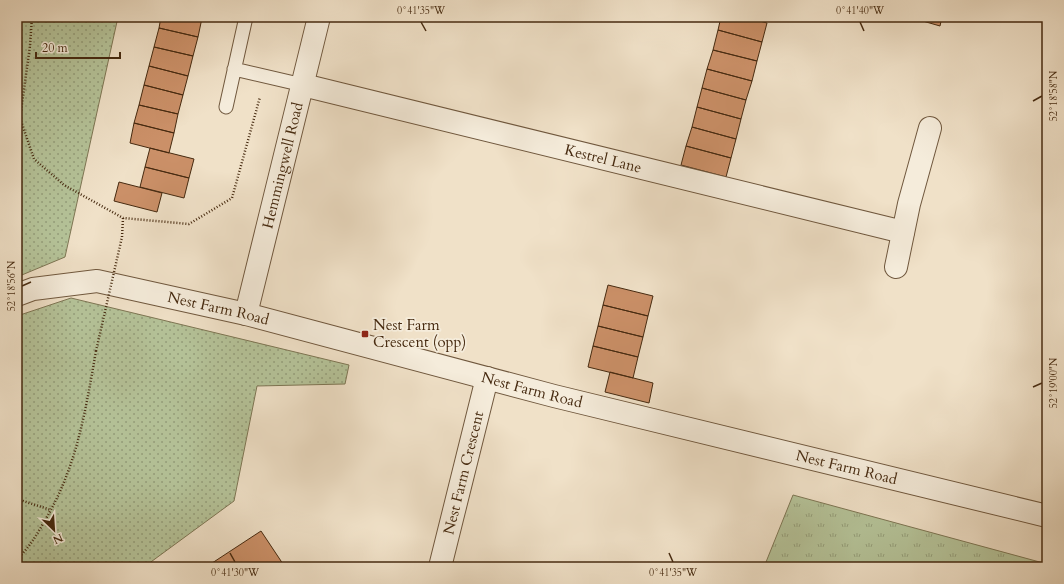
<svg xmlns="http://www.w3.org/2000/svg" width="1064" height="584" font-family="Cardo,serif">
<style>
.grass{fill:url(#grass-tufts);stroke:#7e7654}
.park{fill:url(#park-dots);stroke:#7e7654}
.building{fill:#cb9068;stroke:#462a10}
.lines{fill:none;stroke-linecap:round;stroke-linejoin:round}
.service-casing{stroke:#70583e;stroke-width:15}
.minor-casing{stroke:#70583e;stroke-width:24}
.tertiary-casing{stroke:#70583e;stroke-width:24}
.path{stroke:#462a10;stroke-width:2.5;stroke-dasharray:1 2;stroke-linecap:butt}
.service{stroke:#f5ecdb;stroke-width:13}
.minor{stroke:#f5ecdb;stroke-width:22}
.tertiary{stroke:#f5ecdb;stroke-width:22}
.path-bridge{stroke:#462a10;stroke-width:2.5;stroke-dasharray:1 2;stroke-linecap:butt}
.ticks{fill:none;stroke:#462a10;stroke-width:1.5}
.poi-dot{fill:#8f2418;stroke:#f5ecdb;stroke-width:1.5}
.labels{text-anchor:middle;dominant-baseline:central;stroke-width:3.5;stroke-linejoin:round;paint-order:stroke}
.street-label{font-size:15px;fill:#462a10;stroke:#f5ecdb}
.poi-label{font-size:15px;fill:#462a10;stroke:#f5ecdb;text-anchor:start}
.neatline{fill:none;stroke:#462a10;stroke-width:1.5}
.ticks-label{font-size:10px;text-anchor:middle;fill:#462a10}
</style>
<defs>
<pattern id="grass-tufts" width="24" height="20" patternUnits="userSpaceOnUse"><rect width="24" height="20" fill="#b5c399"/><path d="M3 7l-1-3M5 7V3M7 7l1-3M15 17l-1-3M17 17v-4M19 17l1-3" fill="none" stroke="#959f7b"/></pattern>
<pattern id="park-dots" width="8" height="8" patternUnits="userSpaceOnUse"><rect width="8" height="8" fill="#b5c399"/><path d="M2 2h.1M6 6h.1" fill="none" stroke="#959f7b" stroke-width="1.8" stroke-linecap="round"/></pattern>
</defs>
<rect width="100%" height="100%" fill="#f0e1c8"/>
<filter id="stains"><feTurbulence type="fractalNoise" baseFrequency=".005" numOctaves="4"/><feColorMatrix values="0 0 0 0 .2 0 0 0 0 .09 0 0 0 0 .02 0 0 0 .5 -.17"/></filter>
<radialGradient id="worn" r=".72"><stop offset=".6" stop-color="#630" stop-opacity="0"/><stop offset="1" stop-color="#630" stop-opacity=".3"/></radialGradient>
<path class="grass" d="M793,495L1047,564V567H764Z"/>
<path class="park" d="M17,17H118L65,257L17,277Z
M71,298L349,365L345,384L257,386L234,501L144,567H17V316Z"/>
<path class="building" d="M161,17L202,18L198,37L159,28Z
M721,17H745L767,23L762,42L718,30Z
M909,17H942L940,26Z
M159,28L198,37L193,56L154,47Z
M718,30L762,42L757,61L713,50Z
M154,47L193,56L188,76L149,66Z
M713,50L757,61L752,81L707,69Z
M149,66L188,76L183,95L144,85Z
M707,69L752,81L746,100L702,88Z
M144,85L183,95L178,114L139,105Z
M702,88L746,100L741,119L697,107Z
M139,105L178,114L174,133L134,123Z
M697,107L741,119L736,139L692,127Z
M134,123L174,133L169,153L130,143Z
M692,127L736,139L731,158L686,146Z
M686,146L731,158L726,177L681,165Z
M150,148L194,159L189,178L145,167Z
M145,167L189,178L184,198L140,187Z
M119,182L162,193L157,212L114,201Z
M608,285L653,296L648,316L603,305Z
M603,305L648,316L643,337L598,326Z
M598,326L643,337L638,357L593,346Z
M593,346L638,357L633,378L588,367Z
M610,372L653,383L649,403L605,392Z
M261,531L285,567H206Z"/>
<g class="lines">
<defs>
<path id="service" d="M234,69L303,85
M226,107L246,17"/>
<g id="minor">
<path id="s1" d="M303,85L903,232"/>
<path d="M896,267L909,204L930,128"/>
<path id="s2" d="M246,314L319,17"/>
<path id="s3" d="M440,567L487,378"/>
</g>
<g id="tertiary">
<path id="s4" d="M17,295L33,289L97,281L246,314L554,396L1047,516"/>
</g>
</defs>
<use href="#service" class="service-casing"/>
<use href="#minor" class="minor-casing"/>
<use href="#tertiary" class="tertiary-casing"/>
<path class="path" d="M32,17L30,46L20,118L34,159L64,185L123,218L189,224L232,198L260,97
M122,237L123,218
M17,499L51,510
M17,559C29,548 36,536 44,522C77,467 85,413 96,351"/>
<use href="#service" class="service"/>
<use href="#minor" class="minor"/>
<use href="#tertiary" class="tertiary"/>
<path class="path-bridge" d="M96,351L122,237"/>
</g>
<path class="ticks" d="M421,22L426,31M860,22L864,31M1033,101L1042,96M22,286L31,282M1033,387L1042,383M230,553L235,562M669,553L673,562"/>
<rect class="poi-dot" x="361" y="330" width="8" height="8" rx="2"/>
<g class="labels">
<g class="street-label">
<text stroke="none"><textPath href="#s1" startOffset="309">Kestrel Lane</textPath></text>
<text stroke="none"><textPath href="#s2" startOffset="153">Hemmingwell Road</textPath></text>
<text stroke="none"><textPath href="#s4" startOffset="206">Nest Farm Road</textPath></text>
<text stroke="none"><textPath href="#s4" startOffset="530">Nest Farm Road</textPath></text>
<text stroke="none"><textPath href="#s4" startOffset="854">Nest Farm Road</textPath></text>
<text stroke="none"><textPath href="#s3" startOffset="97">Nest Farm Crescent</textPath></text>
</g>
<g class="poi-label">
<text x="373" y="325">Nest Farm<tspan x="373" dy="17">Crescent (opp)</tspan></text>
</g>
</g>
<rect width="1064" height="584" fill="none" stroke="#f0e1c8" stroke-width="44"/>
<g transform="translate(54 530) rotate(155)" stroke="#f5ecdb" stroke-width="3" paint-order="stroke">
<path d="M0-3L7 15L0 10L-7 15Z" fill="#462a10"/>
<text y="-6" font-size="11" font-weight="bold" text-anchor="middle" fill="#462a10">N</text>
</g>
<path d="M36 52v6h84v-6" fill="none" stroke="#462a10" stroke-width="2"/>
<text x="42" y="52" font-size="12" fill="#462a10" stroke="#f5ecdb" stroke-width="3" paint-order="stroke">20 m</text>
<rect x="22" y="22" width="1020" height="540" class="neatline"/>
<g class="ticks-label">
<text x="421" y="14">0°41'35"W</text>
<text x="860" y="14">0°41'40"W</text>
<text transform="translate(1053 96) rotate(-90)" y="4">52°18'58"N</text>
<text transform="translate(11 286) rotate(-90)" y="4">52°18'56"N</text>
<text transform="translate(1053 383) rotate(-90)" y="4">52°19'00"N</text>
<text x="235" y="576">0°41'30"W</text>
<text x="673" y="576">0°41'35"W</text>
</g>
<rect width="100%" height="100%" filter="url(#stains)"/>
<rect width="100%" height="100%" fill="url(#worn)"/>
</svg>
